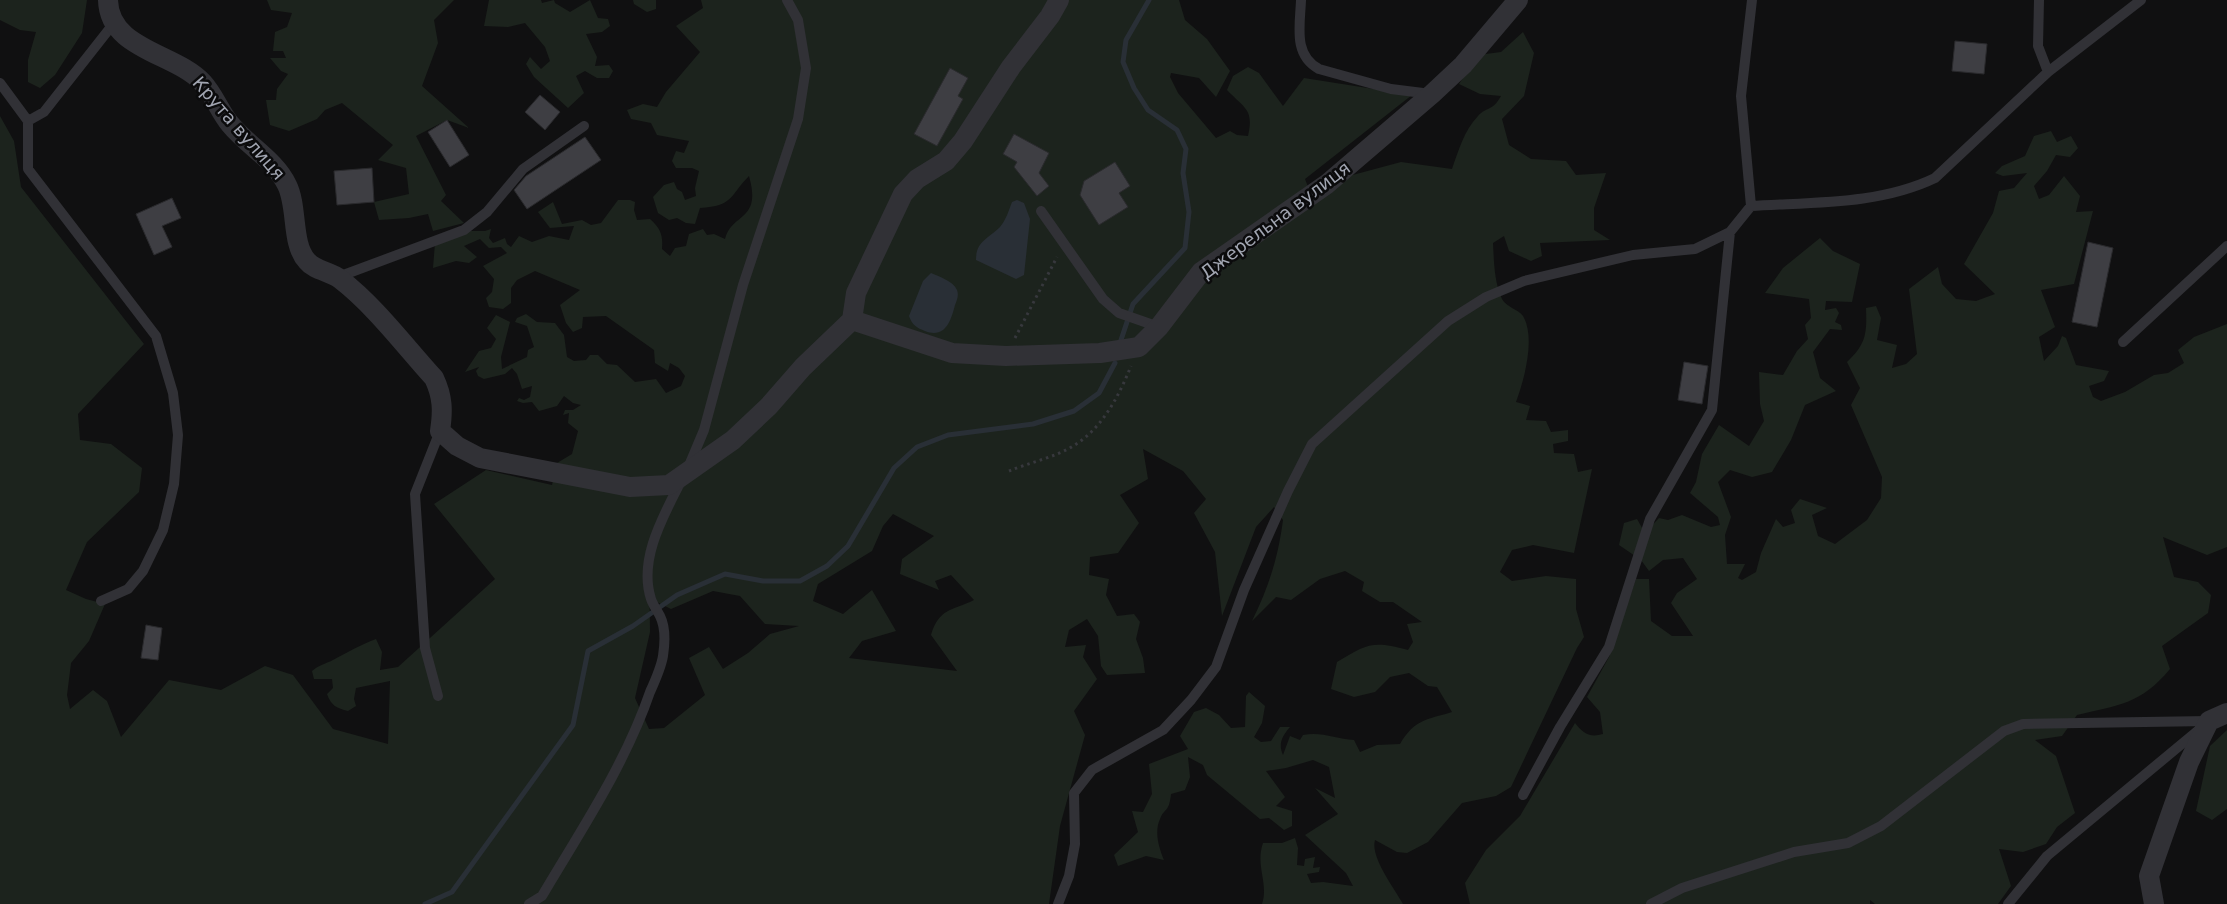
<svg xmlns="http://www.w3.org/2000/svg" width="2227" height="904" font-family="'DejaVu Sans',sans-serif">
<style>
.green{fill:#1c231d;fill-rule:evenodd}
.water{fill:#292f36}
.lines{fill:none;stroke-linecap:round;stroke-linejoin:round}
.stream{stroke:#292f36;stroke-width:5}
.building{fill:#3e3e43;stroke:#2a2a2d}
.path{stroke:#37383d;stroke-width:3;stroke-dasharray:2.5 4;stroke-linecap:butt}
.service{stroke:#313136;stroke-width:10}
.minor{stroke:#313136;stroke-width:20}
.labels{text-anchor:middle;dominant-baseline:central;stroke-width:5;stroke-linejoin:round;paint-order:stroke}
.street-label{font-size:18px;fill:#a1a5b1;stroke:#0b0b0c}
</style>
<rect width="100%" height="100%" fill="#101011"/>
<path class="green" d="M0,0H87L82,33L55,75L40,88L28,82V60L36,32L20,30L0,20Z
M267,0H454L434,20L438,43L422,86L469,128L447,120L416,136L446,195L441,201L464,223L433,231L428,214L409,218L379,220L374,202L409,194L406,168L378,160L393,145L342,103L325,110L317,119L289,131L270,125L266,100H276L277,89L288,74L281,71L270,58H286L283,51H273L275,32L287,27L292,13L271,10Z
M489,0H541L542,3L554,0L555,3L570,12L590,0L598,18L608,19L610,26L602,32L586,34L597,57L595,66L609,65L613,71L609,78H597L585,71L576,76L584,93L568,108L534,77L526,64L530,57L541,69L550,61L545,47L525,23L508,27L484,26Z
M633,0H656V9L647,12L634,4Z
M701,0H1179L1185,20L1207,39L1230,71L1216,97L1199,78L1171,73L1170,77L1178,93L1216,138L1230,131L1237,135L1248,136C1254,109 1245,109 1227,90L1233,76L1248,67L1259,73L1283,106L1304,78L1412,95L1305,179L1308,187L1401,162L1452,169C1459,149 1464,131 1478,116C1487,106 1492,112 1501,96L1480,94L1459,84L1478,55L1501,52L1523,32L1534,53L1524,96L1502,119L1509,145L1531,159L1566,161L1576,175L1606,173L1594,208V230L1610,240L1540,243L1542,256L1531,261L1509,251L1504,236L1493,243C1494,261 1494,282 1502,299C1506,307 1518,309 1523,316C1536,338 1524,380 1516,402L1530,406L1526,420L1546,421L1551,432L1568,430V441L1553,444L1554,453L1574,454L1578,472L1592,469L1574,553L1533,545L1512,550L1500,572L1512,581L1546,576L1576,579V609L1584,637L1577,648L1511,787L1496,796L1462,803L1428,842L1407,853L1397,852L1375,840C1370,857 1394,888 1403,904H1262C1269,883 1255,866 1263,843H1282L1295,838L1298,848L1297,865L1304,866L1305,859L1315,857L1313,868L1320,867L1319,872L1307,874L1311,883L1323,882L1353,886L1346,873L1305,835L1338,814L1315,788L1335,798L1329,767L1313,760L1286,768L1266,771L1285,797L1276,806L1292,811V826L1284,830L1269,818L1260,819L1207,775L1203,765L1188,757L1190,777L1185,790L1171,794C1169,813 1165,807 1160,819C1154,832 1159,848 1164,860L1146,856L1118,866L1114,855L1138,832L1132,811L1143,812L1152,794L1149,764L1188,749L1180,736L1194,712L1206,708L1219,715L1231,728L1245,727L1246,696L1249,692L1265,706L1262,723L1254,737L1261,742L1271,741L1280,727H1290C1282,736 1278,744 1283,755L1290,736L1300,740L1303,735C1321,731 1336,739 1354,740L1360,752L1377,745L1400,744C1415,719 1426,720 1452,712L1437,687L1428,686L1409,673L1390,677L1375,692L1354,697L1331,689L1337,662C1367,644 1372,640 1408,650L1413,642L1407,624L1422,622L1393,602H1380L1362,591L1364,582L1345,571L1320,579L1291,600L1276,597L1252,621C1269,586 1278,558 1283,520L1274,507L1256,527L1222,616L1215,552L1194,513L1206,499L1183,471L1143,449L1148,479L1120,495L1139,523L1118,553L1090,557L1089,575L1109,579L1106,595L1117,616L1134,614L1140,622L1136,639L1143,658L1145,673L1107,675L1101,666L1098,636L1087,619L1069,630L1065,647L1086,645L1083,657L1097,679L1074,711L1085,735L1060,826L1049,904H0V116L14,141L21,187L144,344L78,414L80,440L111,444L142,468L139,492L87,542L66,590L86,599L105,604L89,641L71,663L67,695L70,709L93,690L107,701L121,737L169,680L221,690L265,666L293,675L333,729L388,744L390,681L356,688L354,699L356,706L348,711C337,708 331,706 327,694L333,688L332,679H314L312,671C319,665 325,664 333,660C348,652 360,645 376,639L382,652L380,670L398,667L495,579L434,504L486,470L552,485L557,463L572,454L578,431L568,423L569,413L563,415L565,410H573L581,405L573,403L564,396L557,406L539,411L532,402L523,403L517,401L519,398L524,400L530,397L532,386L522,389L517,374L512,368L505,374L484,379L478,376L476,371L479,367L465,372L479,351L491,348L496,339L487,328L496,315L510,322L501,357L502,369L527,357L528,350L534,347L527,326L515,322L517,318L526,314L537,322L555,323L564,335L567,357L574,361L586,360L590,355H598L607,364L617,365L635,382L656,379L666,393L681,386L685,376L679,368L670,363L668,371L655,363L654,350L606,316L583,317L582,328L573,332L566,323L560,305L580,290L535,271L517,280L511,288V303L503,309L489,307L486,298L492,292L494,279L483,266L507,253L501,247L489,248L480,239L464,246L477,257L469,263L456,261L433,268L435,243L466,231H485L491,229L489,238L493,243L505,238L507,244L511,247L519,236L532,242L549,236L569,240L574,226L550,228L538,212L553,202L562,224L582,220L591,225L601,223L618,200H630L635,202L634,210L637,220L650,219C661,229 663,235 662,249L670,256L675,248L686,246L689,234L703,229L707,235L714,234L725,239C732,212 762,222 749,176C729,196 734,206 700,208L695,224L686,223L677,218L669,220L658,213L653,197L664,185L674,182L677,189L682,192L685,200L696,196L695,188L699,171L692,168H676L672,161L676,151L684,153L689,141L657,135L651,123L631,119L627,110L643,104L657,107L666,92L700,52L676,26L703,8ZM893,514L934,536L902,559L900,574L939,590L935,581L951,575L974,600C952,611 939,608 931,635L957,671L849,658L862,641L896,631L872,590L843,614L813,601L818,584L872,551L883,526ZM649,551L651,599L671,609L713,591L740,596L765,624L799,626L770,634L748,653L723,669L709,647L689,658L705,695L664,728L649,729L635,698L650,632Z
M2051,131L2057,142L2071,136L2078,148L2070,157L2056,155L2047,171L2034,186L2039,199L2049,195L2064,176L2080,196L2076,212L2093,211L2074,284L2041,290L2055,327L2039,337L2044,361L2058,346L2062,336L2066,338L2076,365L2109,371L2104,381L2089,386L2093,397L2101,401L2125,392L2154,375L2168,373L2184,363L2178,350L2194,337L2227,324V547L2207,555L2163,537L2174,577L2198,582L2211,595L2208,613L2162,646L2170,669C2141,704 2119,705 2077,715L2062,736L2035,740L2056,756L2075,813L2057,827L2046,844L2023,852L1999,849L2011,886L1998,904H1875L1870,900V904H1470L1465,883L1486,850L1520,816L1575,723C1583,733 1589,738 1603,734L1600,712L1587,697L1609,657L1636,579H1649L1651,621L1672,636H1693L1671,603L1677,593L1697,579L1683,558L1663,560L1649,571L1641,560L1619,545L1624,523L1637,519L1645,533L1659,518L1668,520L1682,515L1711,527L1720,525L1718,517L1690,493L1696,482L1702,454L1719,425L1749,446L1764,421L1760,404L1759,372L1783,375L1797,351L1808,339L1805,325L1811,318L1809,299L1765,293L1783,268L1820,238L1833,251L1860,264L1852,302L1826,301L1825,310L1836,308L1839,313L1835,322L1841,325L1842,330L1830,329L1813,352L1820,378L1836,391L1805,405L1791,440L1772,472L1752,477L1730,470L1718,482L1731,517L1725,535L1727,564H1745L1738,578L1742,580L1756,572L1761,553L1776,519L1783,527L1795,523L1791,510L1800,499L1827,508L1812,515L1818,536L1835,544L1867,520L1881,498L1882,477L1851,405L1860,388L1847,362C1866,344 1867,334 1866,308L1876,306L1881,318L1877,340L1897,345L1892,368L1906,364L1917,354L1909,289L1938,267L1942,284L1956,299L1976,301L1995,294L1964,264L1993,213L1999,191L2014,188L2027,173L2003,176L1995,173L2002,166L2025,156L2034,136Z
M2227,730V809L2212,820L2196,811L2210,746Z"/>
<path class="water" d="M1017,200L1024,203L1030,219L1024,275L1016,279L976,260C976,241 988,239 1000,227C1006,220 1009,210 1012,202Z
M931,273C940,277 953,281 957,290C959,295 957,300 955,305C951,321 945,339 925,331C917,328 912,325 909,316L923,281Z"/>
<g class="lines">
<path class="stream" d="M1121,340L1133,304L1185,248L1189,212L1183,173L1186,149L1177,130L1148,110L1134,88L1123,62L1126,40L1149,0
M425,904L452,892L573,725L588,651L633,626L677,595L725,574L763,581H800L827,566L848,546L894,468L917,447L948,435L1033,424L1074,411L1099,393L1115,363"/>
</g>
<path class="building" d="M1955,41L1987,44L1984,74L1952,71Z
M950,68L968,78L958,96L963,99L937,146L914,134Z
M540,95L560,112L545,130L525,112Z
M447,120L469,155L450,167L428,132Z
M1014,134L1049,153L1039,173L1049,186L1037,196L1014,167L1017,162L1003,154Z
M585,137L601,160L527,209L514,190L526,176Z
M1115,162L1130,186L1119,193L1128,207L1099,225L1080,195L1084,181Z
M372,168L374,202L337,205L334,171Z
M172,198L181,218L162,226L172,247L154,255L136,214Z
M2088,242L2113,248L2097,327L2072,322Z
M1684,362L1708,366L1702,404L1678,400Z
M146,625L162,628L158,660L141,658Z"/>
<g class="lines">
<path class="path" d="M1015,338L1057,257
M1009,471C1028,463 1056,457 1073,446C1102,429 1119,396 1131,366"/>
<path class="service" d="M1301,0C1300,26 1293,55 1319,69L1391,89L1431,94
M2039,0L2038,46L2048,72
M0,83L28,121L44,112L114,23
M28,121V169L156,336L173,393L178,435L174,484L163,530L143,571L128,589L101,601
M1751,206L1741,96L1752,0
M1041,211L1103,299L1119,313L1159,327
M338,277L464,230L487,212L523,169L584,126
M2123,342L2227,246
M688,468L704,430L743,285L798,119L806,68L798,20L787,0
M438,696L425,648L415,494L440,431
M1523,795L1560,727L1609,647L1650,519L1712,410L1730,232L1751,206C1812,202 1879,205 1935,178L2048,72L2141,0
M529,904L542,896C581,830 625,765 650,692C655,681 661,668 663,656C665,643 666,628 660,616C657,610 653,605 651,599C638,559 664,515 681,481
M1058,904L1069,876L1075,844L1074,793L1092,770L1163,730L1191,700L1216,667L1244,590L1288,491L1312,444L1448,321L1486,297L1524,281L1633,255L1695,249L1730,232
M1651,904L1682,888L1794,852L1848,843L1881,826L2004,731L2023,724L2209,721
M2008,904L2047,856L2201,728"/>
<path class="minor" d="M108,0C109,50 176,53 203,83C214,95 220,112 230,124C248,146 275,160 287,185C298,207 291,244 307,261C315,271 330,271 340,279C375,306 404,345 434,378C443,397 443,411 440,431L457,446L480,458L630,487L669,485L733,440L769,406L803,367L852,320
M1059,0L1050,16L1011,67L963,141L946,161L917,179L903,194L856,293L852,320L952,353L1006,356L1100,353L1139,347L1159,327L1201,272L1327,184L1432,94L1463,65L1518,0
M2154,904L2149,876L2189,762L2209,721L2227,713"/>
</g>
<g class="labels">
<g class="street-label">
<text transform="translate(239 128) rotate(49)">Крута вулиця</text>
<text transform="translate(1275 220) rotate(-37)">Джерельна вулиця</text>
</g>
</g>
</svg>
